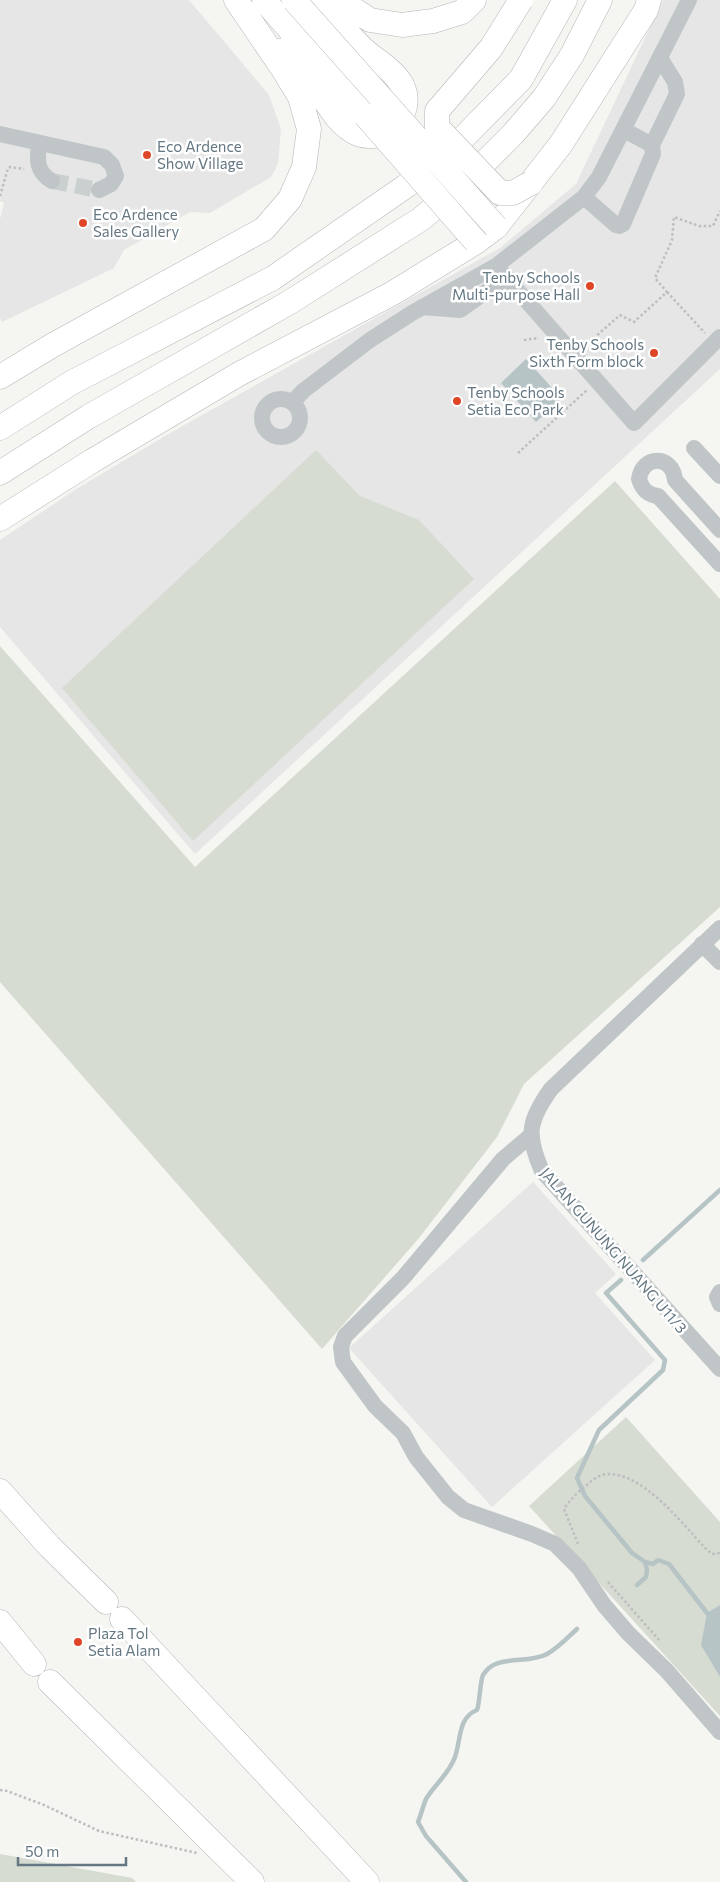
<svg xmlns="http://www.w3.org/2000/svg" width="720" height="1882" font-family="Commissioner,sans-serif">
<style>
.built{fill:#e5e6e5}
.green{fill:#d6dcd2}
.water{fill:#b6c4c6}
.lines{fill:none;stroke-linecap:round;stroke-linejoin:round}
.stream{stroke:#b6c4c6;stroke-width:4.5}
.minor-tunnel{stroke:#cacfd0;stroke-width:16;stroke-dasharray:16 8;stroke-linecap:butt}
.highway-casing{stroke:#b3b7b9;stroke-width:25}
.path{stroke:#bcbec0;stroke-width:2.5;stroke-dasharray:2.5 2.5;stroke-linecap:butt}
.minor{stroke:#c0c5c7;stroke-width:16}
.highway{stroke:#fff;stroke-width:24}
.highway-bridge-casing{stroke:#b3b7b9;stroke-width:25;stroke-linecap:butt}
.highway-bridge{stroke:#fff;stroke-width:24}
.poi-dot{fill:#df4627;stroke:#fff;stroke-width:2}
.labels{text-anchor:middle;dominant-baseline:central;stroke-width:5;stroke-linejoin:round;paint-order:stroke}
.poi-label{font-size:15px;fill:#647782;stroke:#fff;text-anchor:start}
.street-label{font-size:15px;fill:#647782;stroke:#fff}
</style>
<rect width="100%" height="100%" fill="#f5f5f1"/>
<path class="built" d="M0,0H189L269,95L281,129L278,164L271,177L210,213L190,212L124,250L114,268L2,322L0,318V219L4,203L0,201Z
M663,0H720V369L195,854L0,627V540L78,488L172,432L500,248L576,184Z
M533,1182L616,1274L595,1293L655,1360L492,1507L349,1348Z"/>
<path class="green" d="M316,450L360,496L419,520L474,579L193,841L62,688Z
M615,481L720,599V907L524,1084L497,1137L419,1238L322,1349L0,982V646L195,867Z
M626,1417L720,1522V1716L529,1506Z
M0,1854L132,1878L136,1882H0Z"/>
<path class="water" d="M526,359L562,399L536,422L501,383Z
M720,1605V1677L701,1645L707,1613Z"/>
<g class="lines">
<path class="stream" d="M643,1260L720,1190
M621,1280L606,1293L665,1360L663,1370L599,1430L577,1478L585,1496L632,1553L645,1562L647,1570L646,1577L637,1585
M645,1562L653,1564L658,1560L669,1564L707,1613
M466,1882L426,1836L418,1822C421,1815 423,1806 426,1799C435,1784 449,1774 455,1757C461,1740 458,1717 477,1710C480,1701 480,1681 483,1675C496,1653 527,1665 547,1654C558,1648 568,1637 577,1629"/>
<path class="minor-tunnel" d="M52,181L99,190"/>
<defs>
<path id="highway" d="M264,0L365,115
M339,0L370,20L402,25L433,21L462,12L474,0
M283,50C291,59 301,68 309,77C324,96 335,124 358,134C387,145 416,112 402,85C393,69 376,61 363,49C348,35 335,16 321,0
M0,377L53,345L264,229L290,199L304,167L309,129L300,97L283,69L236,0
M0,428L71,383L273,278L406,186L465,136L521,79L565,0
M0,473L88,417L290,302L421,219L468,179L513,134L544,98L572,55L600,0
M0,519L92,461L239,374L393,293L476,242L496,227L561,144L646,10L649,0
M0,1491L49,1546L106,1602
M122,1619L367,1882
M0,1622L34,1664
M50,1682L252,1882"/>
</defs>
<use href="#highway" class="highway-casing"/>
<path class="path" d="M0,196L8,168L10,167L24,169
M667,292L705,333
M524,340L539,338
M586,345L620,315L634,322L667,292L655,278L672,240L674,217L699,226H713L720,211
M518,453L587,390
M578,1544L564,1509C569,1501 575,1495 582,1489C590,1483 597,1474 608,1474C643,1473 682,1523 704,1547L712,1554L720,1553
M608,1582L659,1640
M0,1790L7,1791L44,1805L99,1831L197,1853"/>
<path class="minor" d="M0,134L104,157L112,165L116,176L111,184L99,190
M39,143C37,160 36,172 52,181
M652,145L677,94L675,82L660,58
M584,197L616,225L619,226L623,224L653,154L652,145L624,130
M496,266L634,423L720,337
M422,307L460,310L507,277
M262 418a19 19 0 1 1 38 0a19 19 0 1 1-38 0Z
M293,402L303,391L370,340L412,313L496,266L584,197L599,177L689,0
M694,448L720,476
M720,530L675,480C673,455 643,454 639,479C642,489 647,495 658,496L720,564
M720,928L551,1089C528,1121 526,1135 542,1171L720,1369
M702,944L720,962
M530,1136L503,1159L403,1278L345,1336L341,1347L343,1362L375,1406L403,1433L416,1457L448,1497L464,1510L532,1534L555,1544L579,1568L604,1605L628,1633L667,1671L720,1732
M720,1292L717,1297L720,1304"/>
<use href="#highway" class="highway"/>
<defs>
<path id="highway-bridge" d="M294,0L496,227
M521,0L491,48L437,111V127L500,193H513L531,183
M365,115L476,242"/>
</defs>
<use href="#highway-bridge" class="highway-bridge-casing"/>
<use href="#highway-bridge" class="highway-bridge"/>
</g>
<g class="poi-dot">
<circle cx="147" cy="155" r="5"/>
<circle cx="83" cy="223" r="5"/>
<circle cx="590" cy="286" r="5"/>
<circle cx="654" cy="353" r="5"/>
<circle cx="457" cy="401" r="5"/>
<circle cx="78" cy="1642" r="5"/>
</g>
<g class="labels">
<g class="poi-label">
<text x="157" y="146">Eco Ardence<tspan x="157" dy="17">Show Village</tspan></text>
<text x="93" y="214">Eco Ardence<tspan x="93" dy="17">Sales Gallery</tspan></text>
<text x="580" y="277" text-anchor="end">Tenby Schools<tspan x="580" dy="17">Multi-purpose Hall</tspan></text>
<text x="644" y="344" text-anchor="end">Tenby Schools<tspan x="644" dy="17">Sixth Form block</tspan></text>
<text x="467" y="392">Tenby Schools<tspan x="467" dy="17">Setia Eco Park</tspan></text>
<text x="88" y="1633">Plaza Tol<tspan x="88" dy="17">Setia Alam</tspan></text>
</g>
<g class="street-label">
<text transform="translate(614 1250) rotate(49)">JALAN GUNUNG NUANG U11/3</text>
</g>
</g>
<path d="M18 1857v8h108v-8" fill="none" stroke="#647782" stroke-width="2.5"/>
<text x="25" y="1857" font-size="15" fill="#647782" stroke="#ffffff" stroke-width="4" paint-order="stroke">50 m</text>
</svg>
